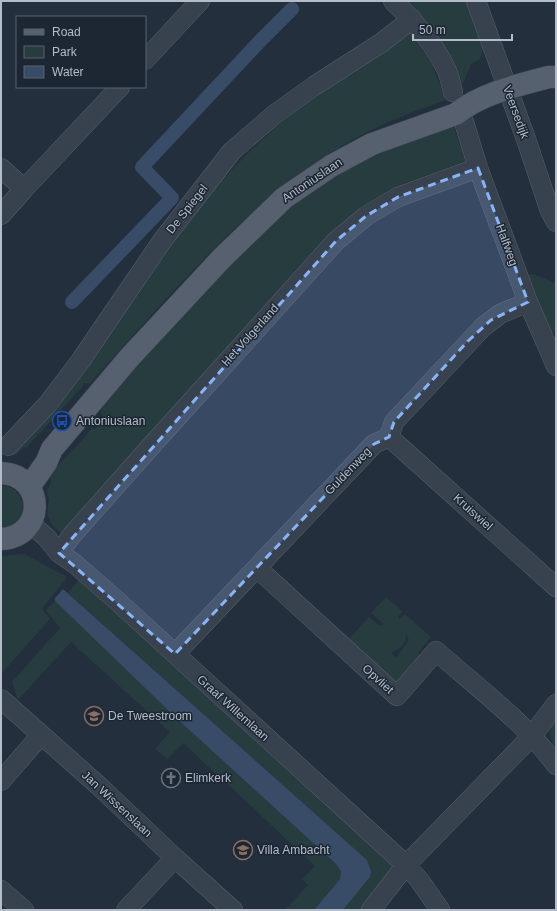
<svg xmlns="http://www.w3.org/2000/svg" width="557" height="911" font-family="Arial,sans-serif">
<style>
.green{fill:#263c3f;fill-rule:evenodd}
.water{fill:#394c67}
.lines{fill:none;stroke-linecap:round;stroke-linejoin:round}
.canal{stroke:#394c67;stroke-width:14}
.minor-casing{stroke:#565f6c;stroke-width:20}
.major-casing{stroke:#414a57;stroke-width:23}
.minor{stroke:#38414e;stroke-width:19}
.major{stroke:#56606e;stroke-width:22}
.marked{fill:#8ab4f8;fill-opacity:0.2;stroke:#8ab4f8;stroke-width:3;stroke-dasharray:8 5;stroke-linejoin:round}
.labels{text-anchor:middle;dominant-baseline:central;stroke-width:3;stroke-linejoin:round;paint-order:stroke}
.street-label{font-size:12px;fill:#b4bcc9;stroke:#1d2633}
.poi-label{font-size:12px;fill:#b4bcc9;stroke:#1d2633;text-anchor:start}
</style>
<rect width="100%" height="100%" fill="#242f3e"/>
<path class="green" d="M406,1H467L483,50L480,59L472,63L462,85L457,76Z
M409,31L431,62L446,100C414,111 383,123 354,139C248,198 171,295 90,383H83V386L26,448L24,447L16,455L10,454L185,225L224,178L245,156L290,114Z
M453,125L466,162L462,165L405,183L377,198L362,208L63,535L53,526L47,514L49,500L47,491L51,482L49,474L77,446L92,428L95,429L102,419L101,407L143,357L271,222L317,185L364,158Z
M531,274L537,275L556,284V332L555,331L549,334L525,278Z
M1,485C31,488 29,528 1,527Z
M24,554L67,577L42,609L50,619L1,674V556Z
M81,577L393,864L397,872L366,910H343L370,877L367,860L68,593Z
M386,597L403,612L398,617L399,619L405,614L431,637L418,653L423,658L402,681H391L347,641L369,617L380,626L384,624L371,613ZM406,634L409,640L396,658L391,652C401,650 406,644 406,634Z
M55,601L174,716L336,864L341,872L340,879L314,910H285L308,885L302,879L315,866L221,778L218,776L183,743L167,759L155,749L170,732L71,642L18,700L12,682L60,628L47,612V609Z
M556,714V743L553,747L548,724Z"/>
<path class="water" d="M63,589L367,860L371,871L370,877L343,910H314L340,879L341,872L336,864L174,716L55,601V598Z"/>
<g class="lines">
<path class="canal" d="M72,302L172,198L142,167L260,41L292,9"/>
<defs>
<path id="minor" d="M393,1C414,21 435,44 447,71C450,78 451,85 453,92
M476,1L526,139L550,211L556,222
M145,60L200,1
M464,122L478,168L528,302L556,366
M1,168L24,189
M1,215L24,189L120,87
M389,437L556,587
M8,446L47,405L81,360L162,241L232,151L275,114L314,86L381,43L412,19
M30,523L47,538L59,553L75,564L115,599L406,865L420,881L440,910
M59,553L72,535L152,445L336,241L366,216L398,197L478,168
M257,568L397,696L436,651C477,687 523,721 556,765
M175,654L374,444L389,437L394,422L483,327L500,314L528,302
M1,699L99,786L175,858L233,910
M1,781L41,735
M1,890L24,910
M126,910L175,858
M371,910L406,865L532,736L556,704"/>
<path id="major" d="M1,473C46,475 46,537 1,539
M29,487L46,463L52,449L129,358L222,258L284,198L331,166L372,144L456,114C480,94 518,85 549,77H556"/>
</defs>
<use href="#minor" class="minor-casing"/>
<use href="#major" class="major-casing"/>
<use href="#minor" class="minor"/>
<use href="#major" class="major"/>
</g>
<path class="marked" d="M478,168L528,302L491,320L468,341L394,422L389,437L374,444L175,654L59,553L336,241L366,216L398,197Z"/>
<defs>
<symbol id="bus-ring" viewBox="-11 -11 22 22"><circle r="9.5" fill="#1d2633" stroke="#1a4fb4" stroke-width="1.5"/><path d="M-5-6H5V4H4V6H2V4H-2V6H-4V4H-5ZM-3.5-4V0h7V-4ZM-3.5 1.2v1.5H-2V1.2ZM2 1.2v1.5H3.5V1.2Z" fill="#1a4fb4"/></symbol>
<symbol id="school-ring" viewBox="-11 -11 22 22"><circle r="9.5" fill="#1d2633" stroke="#8d6e63" stroke-width="1.5"/><path d="M0-5L7-2L0 1L-7-2ZM-4 1L0 2.5L4 1V4Q0 6-4 4Z" fill="#8d6e63"/></symbol>
<symbol id="church-ring" viewBox="-11 -11 22 22"><circle r="9.5" fill="#1d2633" stroke="#6b7280" stroke-width="1.5"/><path d="M-1.2-6h2.4v3.5h3.3v2.4h-3.3V6h-2.4V-.1h-3.3v-2.4h3.3Z" fill="#6b7280"/></symbol>
</defs>
<g fill-rule="evenodd">
<use href="#bus-ring" x="51" y="410" width="22" height="22"/>
<use href="#school-ring" x="83" y="705" width="22" height="22"/>
<use href="#church-ring" x="160" y="767" width="22" height="22"/>
<use href="#school-ring" x="232" y="839" width="22" height="22"/>
</g>
<g class="labels">
<g class="street-label">
<text transform="translate(516 112) rotate(70)">Veersedijk</text>
<text transform="translate(312 180) rotate(-34)">Antoniuslaan</text>
<text transform="translate(187 209) rotate(-52)">De Spiegel</text>
<text transform="translate(507 245) rotate(70)">Halfweg</text>
<text transform="translate(250 335) rotate(-48)">Het Volgerland</text>
<text transform="translate(348 471) rotate(-46)">Guldenweg</text>
<text transform="translate(473 512) rotate(42)">Kruiswiel</text>
<text transform="translate(378 679) rotate(42)">Opvliet</text>
<text transform="translate(233 708) rotate(42)">Graaf Willemlaan</text>
<text transform="translate(117 804) rotate(43)">Jan Wissenslaan</text>
</g>
<g class="poi-label">
<text x="76" y="421">Antoniuslaan</text>
<text x="108" y="716">De Tweestroom</text>
<text x="185" y="778">Elimkerk</text>
<text x="257" y="850">Villa Ambacht</text>
</g>
</g>
<rect width="557" height="911" fill="none" stroke="#b4bcc9" stroke-width="4"/>
<rect x="16" y="16" width="130" height="72" fill="#1d2633" stroke="#59626f"/>
<rect x="24" y="29" width="20" height="6" fill="#56606e" stroke="#59626f"/>
<text x="52" y="36" font-size="12" fill="#b4bcc9">Road</text>
<rect x="24" y="46" width="20" height="12" fill="#263c3f" stroke="#59626f"/>
<text x="52" y="56" font-size="12" fill="#b4bcc9">Park</text>
<rect x="24" y="66" width="20" height="12" fill="#394c67" stroke="#59626f"/>
<text x="52" y="76" font-size="12" fill="#b4bcc9">Water</text>
<path d="M413 34v6h99v-6" fill="none" stroke="#b4bcc9" stroke-width="2"/>
<text x="419" y="34" font-size="12" fill="#b4bcc9" stroke="#1d2633" stroke-width="3" paint-order="stroke">50 m</text>
</svg>
